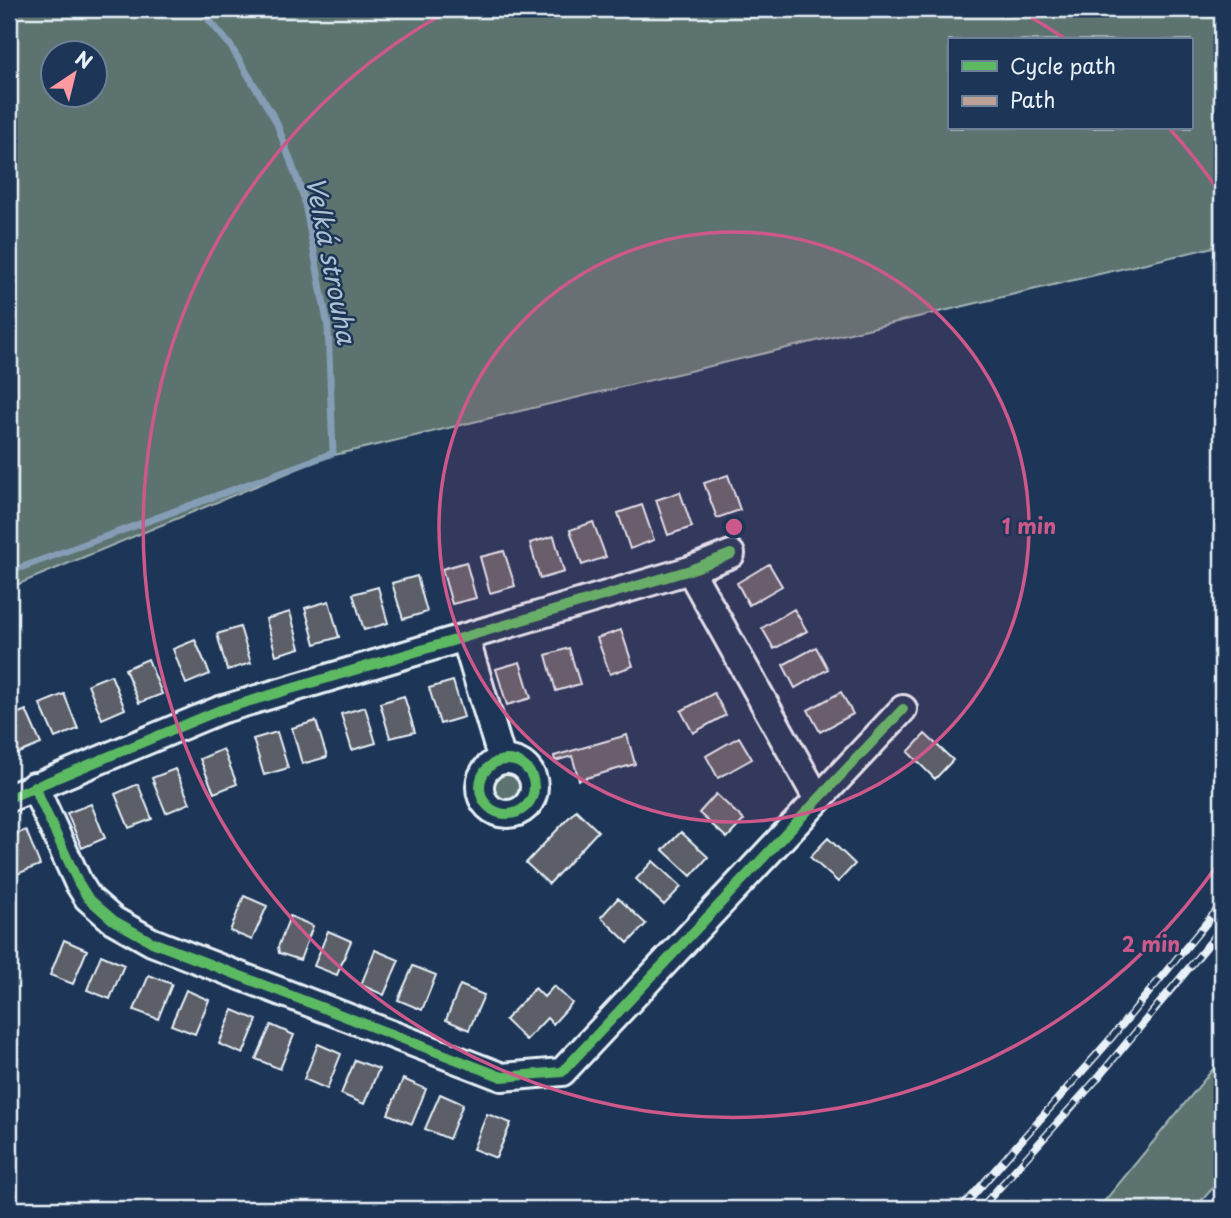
<svg xmlns="http://www.w3.org/2000/svg" width="1231" height="1218" font-family="'Playpen Sans',sans-serif">
<style>
.green{fill:#5c736f;stroke:#a2b2b4;stroke-width:2;fill-rule:evenodd}
.lines{fill:none;stroke-linecap:round;stroke-linejoin:round}
.stream{stroke:#859eb6;stroke-width:7}
.building{fill:#5d5f67;stroke:#e8f1f8;stroke-width:2}
.minor-casing{stroke:#e8f1f8;stroke-width:32}
.minor{stroke:#1d3557;stroke-width:26}
.rail-casing{stroke:#e8f1f8;stroke-width:8}
.rail{stroke:#1d3557;stroke-width:5;stroke-dasharray:16;stroke-linecap:butt}
.quiet{stroke:#bda197;stroke-width:9;stroke-dasharray:18 9;stroke-linecap:butt}
.cycleway-casing{stroke:#1d3557;stroke-width:15}
.cycleway{stroke:#5cba63;stroke-width:10}
.ring{fill:none;stroke:#cd598a;stroke-width:3.5}
.labels{text-anchor:middle;dominant-baseline:central;stroke-width:5;stroke-linejoin:round;paint-order:stroke}
.water-label{font-size:26px;font-style:italic;fill:#aec1d2;stroke:#1d3557}
.centre{fill:#cd598a;stroke:#1d3557;stroke-width:3.5}
.ring-label{font-size:21px;text-anchor:middle;font-weight:bold;fill:#cd598a;stroke:#1d3557;stroke-width:5;stroke-linejoin:round;paint-order:stroke}
</style>
<rect width="100%" height="100%" fill="#1d3557"/>
<filter id="ink" filterUnits="userSpaceOnUse"><feTurbulence type="fractalNoise" baseFrequency=".0143" numOctaves="2"/><feDisplacementMap in="SourceGraphic" scale="14" xChannelSelector="R" yChannelSelector="G"/><feConvolveMatrix kernelMatrix="1 2 1 2 8 2 1 2 1" color-interpolation-filters="sRGB"/></filter>
<g filter="url(#ink)">
<path class="green" d="M9,9H1222V245L326,457L9,588ZM949,40H1191V128H949ZM52,52H94V94H52Z
M494 788a14 14 0 1 1 28 0a14 14 0 1 1-28 0Z
M1222,1058V1178L1194,1209H1098Z"/>
<g class="lines">
<path class="stream" d="M9,572L333,453L328,327L304,198L276,121L230,45L200,9"/>
</g>
<path class="building" d="M728,475L740,510L717,518L704,483Z
M680,492L692,527L668,535L656,500Z
M642,505L654,540L630,549L618,513Z
M593,522L606,557L582,565L570,530Z
M554,536L564,572L540,579L530,543Z
M504,551L515,586L490,593L480,557Z
M466,562L476,598L452,604L442,569Z
M769,564L782,586L749,605L737,583Z
M417,576L427,612L403,619L392,583Z
M378,587L388,623L364,630L353,594Z
M329,601L339,637L315,644L305,608Z
M794,609L807,631L774,649L762,628Z
M290,612L300,648L276,655L266,619Z
M240,627L251,663L227,670L217,634Z
M621,630L633,666L610,674L597,638Z
M195,640L210,674L186,684L173,649Z
M816,647L828,669L795,688L783,665Z
M569,648L580,684L556,691L546,655Z
M148,659L162,694L139,703L125,669Z
M520,662L531,698L507,705L496,669Z
M111,675L125,709L102,719L88,684Z
M453,681L464,717L440,724L429,688Z
M841,692L853,714L820,732L808,710Z
M714,693L726,715L693,733L681,711Z
M64,694L78,729L55,738L40,704Z
M404,696L415,732L390,738L380,703Z
M365,707L376,743L352,750L341,714Z
M26,710L41,744L17,754L9,733V717Z
M316,721L327,757L302,764L292,728Z
M277,732L288,768L264,775L253,739Z
M925,734L953,760L935,779L908,752Z
M627,735L635,764L579,780L572,756L555,761L554,756Z
M739,737L752,759L718,778L706,756Z
M223,749L237,784L214,793L200,759Z
M175,769L190,803L166,813L152,778Z
M138,784L152,819L129,828L115,794Z
M716,794L744,820L727,838L699,813Z
M91,804L105,838L82,848L67,813Z
M576,810L598,831L549,884L526,863Z
M26,830L40,865L17,874L9,854V837Z
M681,832L708,857L691,876L663,850Z
M828,838L855,864L838,882L810,857Z
M653,861L681,887L664,905L636,879Z
M244,896L267,906L252,940L230,931Z
M618,898L646,924L628,943L601,917Z
M290,916L313,926L300,960L279,953L278,947Z
M328,931L351,941L337,975L314,966Z
M64,940L87,950L73,984L50,975Z
M375,950L399,960L384,995L361,985Z
M101,955L124,965L110,999L87,990Z
M413,966L436,975L422,1010L398,1000Z
M149,975L172,984L158,1019L134,1010Z
M460,985L484,995L469,1030L446,1020Z
M554,986L572,1003L553,1024L547,1018L526,1040L505,1020L535,988L544,997Z
M186,990L209,1000L195,1034L171,1025Z
M233,1010L257,1020L243,1054L219,1044Z
M271,1025L294,1035L280,1069L256,1059Z
M318,1044L341,1054L327,1089L304,1079Z
M355,1060L379,1069L364,1104L341,1094Z
M403,1079L426,1089L412,1124L388,1114Z
M440,1094L463,1104L449,1139L425,1129Z
M487,1114L511,1123L496,1158L473,1149Z"/>
<g class="lines">
<defs>
<path id="minor" d="M690,570L817,798
M465,637L502,760
M480 787a27 27 0 1 1 54 0a27 27 0 1 1-54 0Z
M34,786L78,882L88,898L113,920L152,942L502,1077L562,1072L903,709
M9,798L220,710L690,570L731,554"/>
</defs>
<use href="#minor" class="minor-casing"/>
<use href="#minor" class="minor"/>
<defs>
<path id="rail" d="M961,1209L1107,1043L1222,904
M980,1209L1096,1080L1222,928"/>
</defs>
<use href="#rail" class="rail-casing"/>
<use href="#rail" class="rail"/>
<path class="quiet" d="M9,11L15,9"/>
<defs>
<path id="cycleway" d="M480 787a27 27 0 1 1 54 0a27 27 0 1 1-54 0Z
M34,786L78,882L88,898L113,920L152,942L502,1077L562,1072L903,709
M9,798L220,710L690,570L731,554"/>
</defs>
<use href="#cycleway" class="cycleway-casing"/>
<use href="#cycleway" class="cycleway"/>
</g>
</g>
<circle cx="734" cy="527" r="295" fill="#cd598a" fill-opacity=".12"/>
<g class="ring">
<circle cx="734" cy="527" r="295"/>
<path d="M1220 861A590 590 0 1 1 448 11M1020 11A590 590 0 0 1 1064 38M1169 128A590 590 0 0 1 1220 193"/>
</g>
<g class="labels">
<g class="water-label">
<text transform="translate(332 260) rotate(79)">Velká strouha</text>
</g>
</g>
<circle cx="734" cy="527" r="10" class="centre"/>
<g class="ring-label">
<text x="1029" y="534">1 min</text>
<text x="1151" y="952">2 min</text>
</g>
<rect width="1231" height="1218" fill="none" stroke="#1d3557" stroke-width="35"/>
<rect x="18" y="18" width="1196" height="1183" fill="none" stroke="#e8f1f8" stroke-width="2.5" filter="url(#ink)"/>
<rect x="948" y="38" width="245" height="91" fill="#1d3557" stroke="#6e8097" stroke-width="2"/>
<rect x="962" y="61" width="35" height="10" fill="#5cba63" stroke="#6e8097" stroke-width="2"/>
<text x="1010" y="74" font-size="21" fill="#e8f1f8">Cycle path</text>
<rect x="962" y="96" width="35" height="10" fill="#bda197" stroke="#6e8097" stroke-width="2"/>
<text x="1010" y="108" font-size="21" fill="#e8f1f8">Path</text>
<g transform="translate(74 74) rotate(35)"><circle r="33" fill="#1d3557" stroke="#6e8097" stroke-width="2"/>
<path d="M0-5L12 26L0 18L-12 26Z" fill="#ff9aa2"/>
<text y="-10" font-size="19" font-weight="bold" text-anchor="middle" fill="#e8f1f8">N</text>
</g>
</svg>
